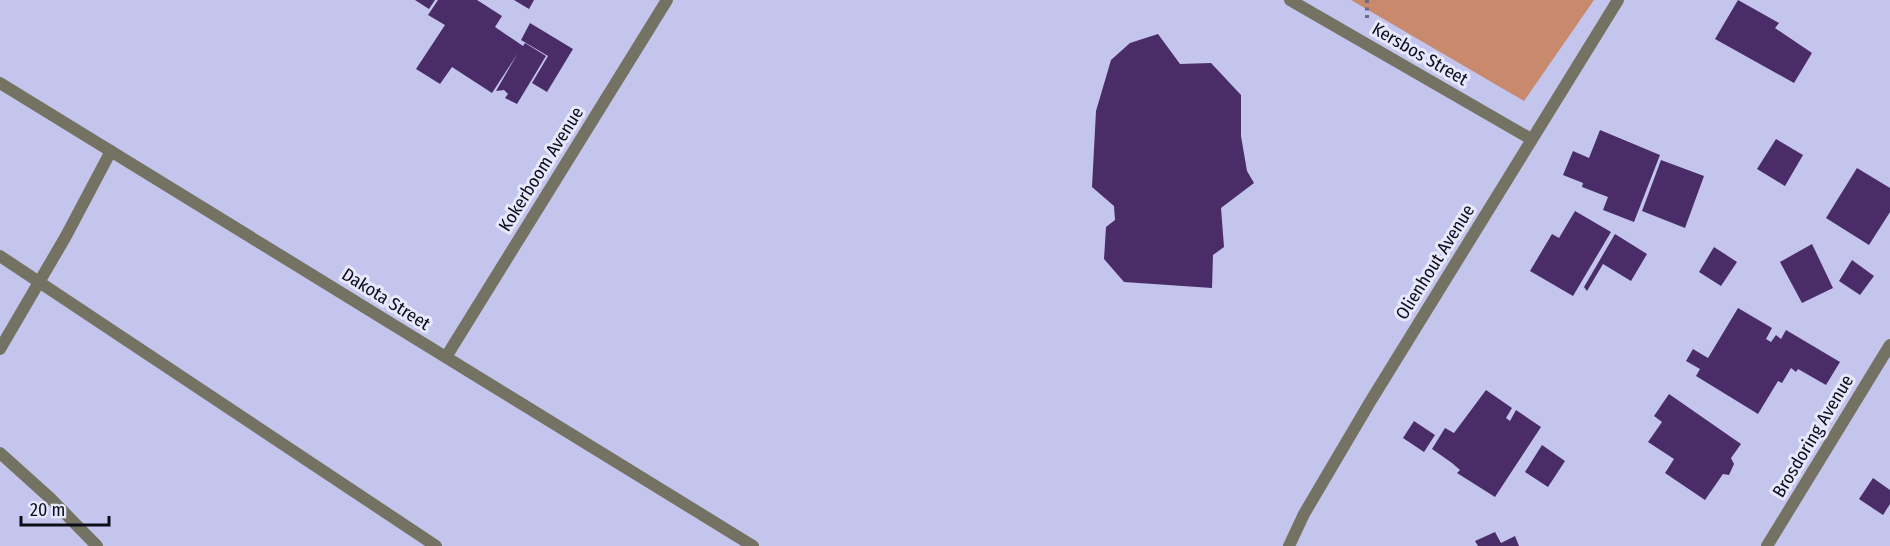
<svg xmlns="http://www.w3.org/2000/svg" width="1890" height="546" font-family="'Fira Sans Condensed',sans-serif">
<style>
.green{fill:#c8896d}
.building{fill:#4a2d68}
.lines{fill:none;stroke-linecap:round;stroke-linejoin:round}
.path{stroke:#6b6b85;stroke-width:4;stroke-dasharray:3 4.5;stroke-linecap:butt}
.service{stroke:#747363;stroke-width:12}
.minor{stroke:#747363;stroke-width:12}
.tertiary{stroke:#747363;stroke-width:12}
.labels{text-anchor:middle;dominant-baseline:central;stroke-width:6;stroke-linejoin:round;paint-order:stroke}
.street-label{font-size:18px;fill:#0d0c19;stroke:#e7e8fd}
</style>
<rect width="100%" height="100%" fill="#c4c5ed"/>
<path class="green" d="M1351,0H1594L1524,101Z"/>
<path class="building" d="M415,0H435L429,9Z
M438,0H477L502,16L495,27L523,46L525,43L546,56L517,104L505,98L508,94L504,90L496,91L518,53L492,93L452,67L440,84L416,69L445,25L428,15Z
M514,0H534L529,9Z
M1738,0L1779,23L1775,28L1812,53L1794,83L1715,39Z
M530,23L573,49L547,92L532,83L548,56L521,40Z
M1158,34L1180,64L1211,63L1241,95V136L1247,171L1254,183L1221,208L1224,247L1213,255L1212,288L1124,282L1104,259L1106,227L1115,220L1114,206L1092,187L1096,111L1111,60L1130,43Z
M1600,130L1660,155L1634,222L1603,210L1608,197L1582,187L1583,183L1563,175L1573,151L1589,158Z
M1776,139L1803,155L1785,186L1757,169Z
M1661,160L1704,176L1685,228L1642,211Z
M1857,168L1890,188V212L1869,245L1826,218Z
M1575,211L1611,232L1573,296L1530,271L1552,234L1559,238Z
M1615,234L1647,254L1631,281L1603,264L1587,291L1584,287Z
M1812,244L1833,288L1802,303L1780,262Z
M1714,247L1737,262L1721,286L1699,272Z
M1852,260L1874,276L1860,295L1839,281Z
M1738,308L1772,328L1766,339L1771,342L1776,335L1781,339L1786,330L1840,362L1826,385L1798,369L1796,372L1791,368L1782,383L1778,381L1758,414L1696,376L1700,369L1686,361L1693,349L1708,358Z
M1486,390L1512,408L1506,418L1510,421L1516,410L1541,427L1495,497L1457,473L1460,470L1452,463L1432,449L1445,428L1454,433Z
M1669,394L1741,444L1731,458L1734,464L1729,475L1723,474L1705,500L1665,473L1674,459L1648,442L1662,422L1654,416Z
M1414,421L1435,435L1424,452L1403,438Z
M1542,445L1565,461L1548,487L1525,472Z
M1873,478L1890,490V504L1883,515L1859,499Z
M1495,532L1501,543L1515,536L1519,546H1478L1475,541Z"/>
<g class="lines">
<path class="path" d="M1367,0V20"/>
<path class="service" d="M0,256L436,546
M0,349L66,236L111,151
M0,453L50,498L97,546"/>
<path class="minor" d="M1290,0L1531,139
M446,357L667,0
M1289,546L1304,514L1370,402L1618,0
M1767,546L1890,345"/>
<path class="tertiary" d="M0,83L753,546"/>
</g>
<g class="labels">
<g class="street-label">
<text transform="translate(1420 54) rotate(30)">Kersbos Street</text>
<text transform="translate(541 169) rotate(-58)">Kokerboom Avenue</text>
<text transform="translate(1435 262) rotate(-58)">Olienhout Avenue</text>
<text transform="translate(386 299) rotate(32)">Dakota Street</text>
<text transform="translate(1813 436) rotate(-59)">Brosdoring Avenue</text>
</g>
</g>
<path d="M21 516v9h88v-9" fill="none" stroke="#0d0c19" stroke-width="3"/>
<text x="30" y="516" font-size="18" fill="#0d0c19" stroke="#e7e8fd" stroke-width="4.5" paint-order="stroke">20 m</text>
</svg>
